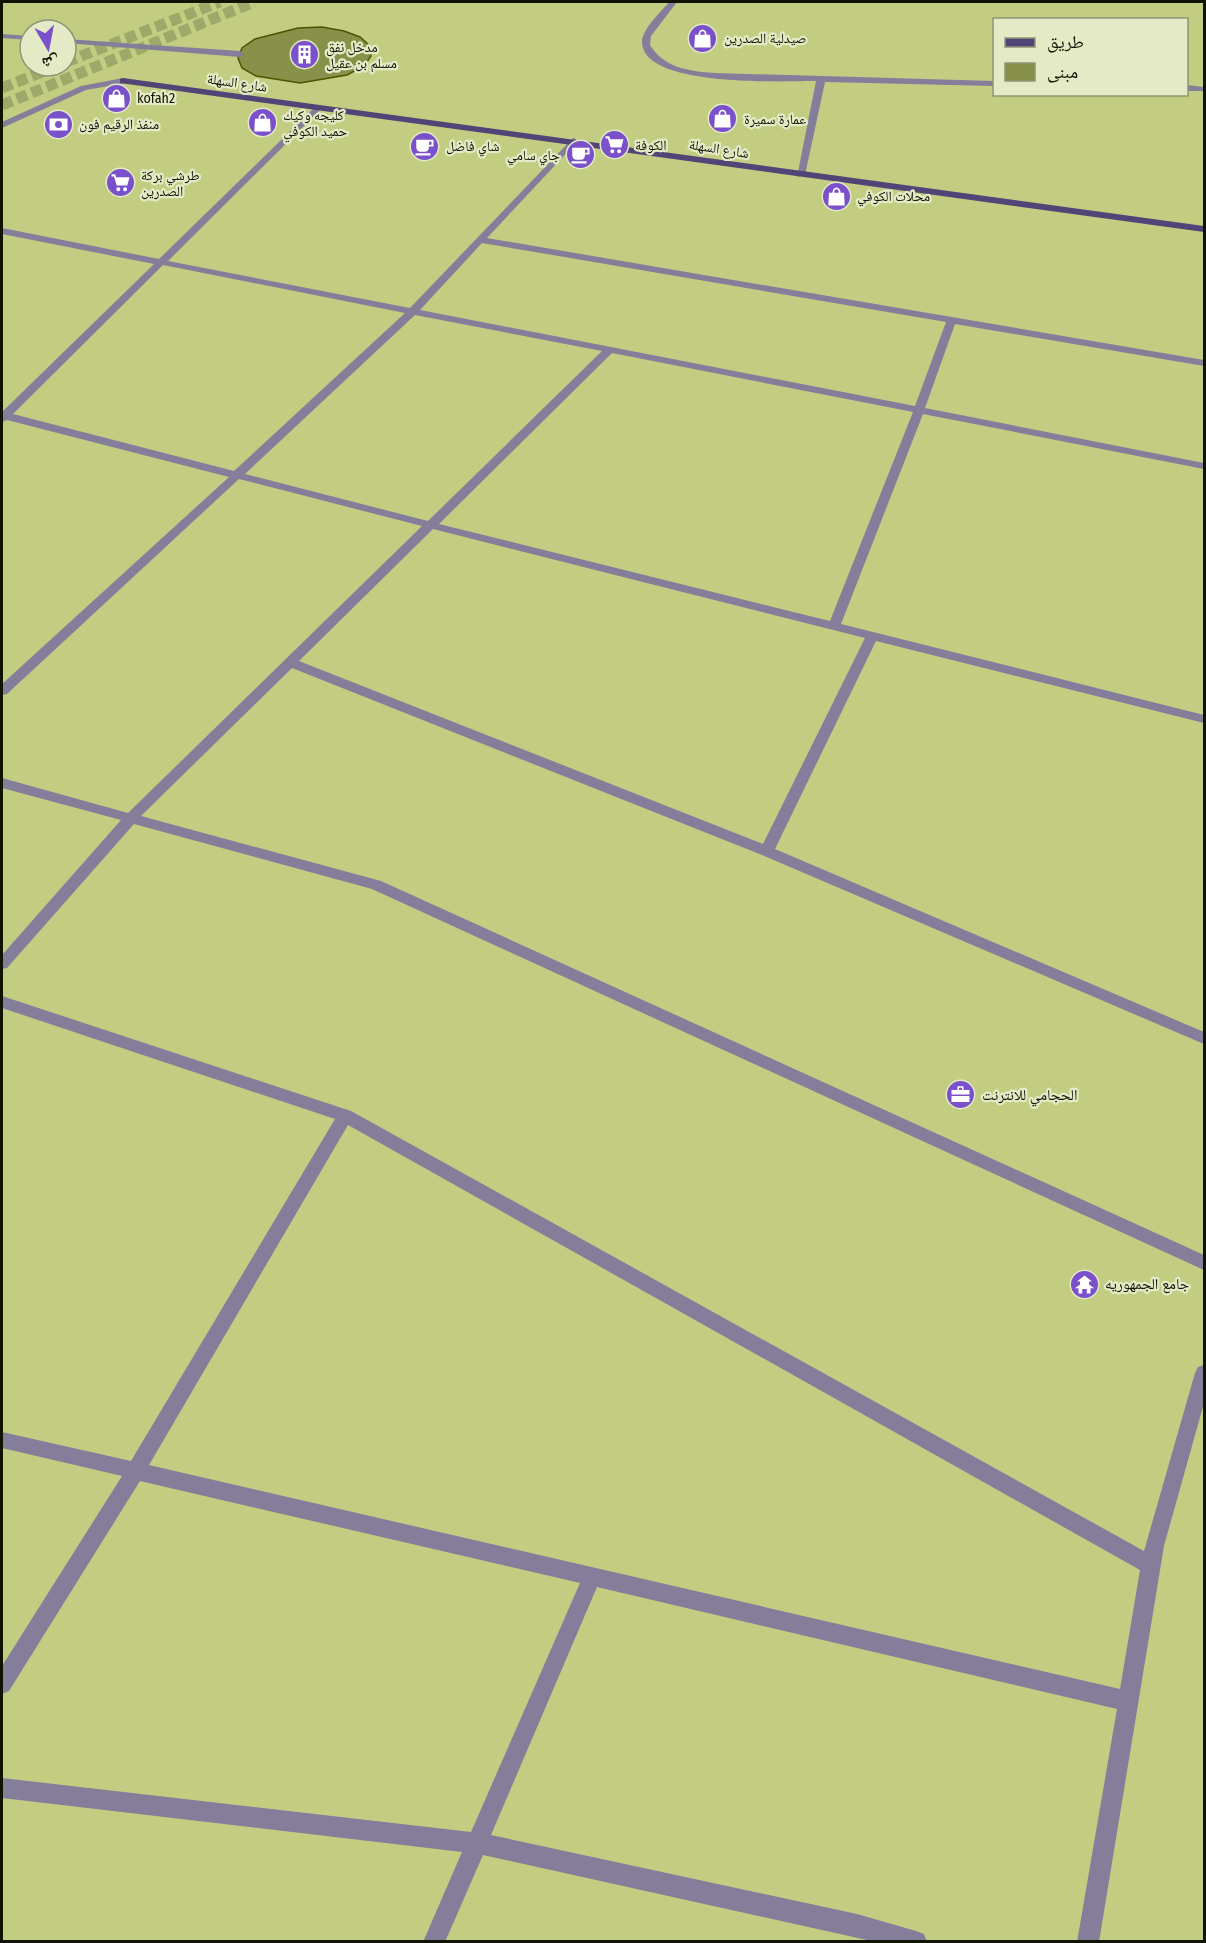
<svg xmlns="http://www.w3.org/2000/svg" width="1206" height="1943" font-family="'Fira Sans Condensed','Noto Naskh Arabic',sans-serif">
<style>
.building{fill:#889149;stroke:#4d5400;stroke-width:1.5}
.lines{fill:none;stroke-linecap:round;stroke-linejoin:round}
.highway-tunnel{stroke:#9ea868;stroke-width:11;stroke-dasharray:11 5;stroke-linecap:butt}
.minor{fill:#857e9b;fill-rule:evenodd}
.major{fill:#524476;fill-rule:evenodd}
.labels{text-anchor:middle;dominant-baseline:central;stroke-width:4.5;stroke-linejoin:round;paint-order:stroke}
.far-poi-label{font-size:14px;fill:#101300;stroke:#e3eac5;text-anchor:start}
.far-street-label{font-size:14px;fill:#101300;stroke:#e3eac5}
.poi-label{font-size:15px;fill:#101300;stroke:#e3eac5;text-anchor:start}
</style>
<rect width="100%" height="100%" fill="#c2cd82"/>
<path class="building" d="M322,27L344,31L360,37L370,46L371,56L364,66L347,75L300,83L256,76L242,68L238,58L242,48L255,39L298,28Z"/>
<g class="lines">
<path class="highway-tunnel" d="M66,62L220,2
M2,88L57,66
M2,105L254,2"/>
<path class="minor" d="M669,2H677L651,36L650,45C664,68 689,71 714,73L994,81V86L825,82L805,175L797,177L816,81C784,81 645,88 642,43C641,30 661,12 669,2Z
M2,34L30,36V40L2,38Z
M66,39L240,51L244,54L240,57L66,43Z
M123,78L126,79V83L86,90L2,128V122L81,86Z
M1186,85L1204,87V91H1186Z
M317,105L320,106V110L168,261L410,308L573,138L576,139V143L487,238L1204,360V366L955,324L925,408L1204,463V469L923,414L841,624L1204,715V723L876,641L775,849L1204,1032V1044L762,855L292,668L141,816L381,881L1204,1255V1270L372,889L134,824L7,968L2,969V955L121,820L2,788V778L128,813L422,526L239,479L7,694L2,695V684L229,477L7,420L2,422V412L154,264L2,234V228L159,259ZM482,243L946,322L915,406L420,310ZM163,265L405,313L234,471L13,414ZM415,315L602,351L428,521L245,474ZM612,353L913,412L830,621L439,524ZM433,529L865,638L763,844L299,661Z
M2,996L351,1111L1144,1551L1195,1373L1198,1367L1204,1365V1403L1164,1546L1099,1942H1077L1117,1709L597,1587L491,1835L857,1914L916,1931L924,1934L927,1942H876L483,1855L445,1942H423L462,1852L2,1798V1778L471,1832L580,1583L140,1481L9,1691L2,1694V1666L122,1476L2,1448V1432L131,1461L335,1119L2,1008ZM348,1125L1140,1570L1120,1689L149,1465Z"/>
<path class="major" d="M123,78L1204,226V232L120,83V79Z"/>
</g>
<defs>
<symbol id="shop-disc" viewBox="-11 -11 22 22"><circle r="9.5" fill="#7a51ca" stroke="#e3eac5"/><path d="M-5-2.5h2.3a2.7 3.5 0 0 1 5.4 0H5L5.5 6h-11ZM-1.5-2.5h3a1.5 2.3 0 0 0-3 0Z" fill="#fff"/></symbol>
<symbol id="building-disc" viewBox="-11 -11 22 22"><circle r="9.5" fill="#7a51ca" stroke="#e3eac5"/><path d="M-4-6H4V6H1V3H-1V6H-4ZM-2.5-4.3h1.7v1.8h-1.7ZM.8-4.3h1.7v1.8H.8ZM-2.5-1h1.7V.8h-1.7ZM.8-1h1.7V.8H.8Z" fill="#fff"/></symbol>
<symbol id="bank-disc" viewBox="-11 -11 22 22"><circle r="9.5" fill="#7a51ca" stroke="#e3eac5"/><path d="M-6-4H6V4H-6ZM0-2.3a2.3 2.3 0 1 0 0 4.6a2.3 2.3 0 1 0 0-4.6Z" fill="#fff"/></symbol>
<symbol id="supermarket-disc" viewBox="-11 -11 22 22"><circle r="9.5" fill="#7a51ca" stroke="#e3eac5"/><path d="M-6-5.5h2.5l.6 2H6L4.5 2H-2.5L-4.4-4H-6ZM-1.5 3.2a1.3 1.3 0 1 0 .1 0ZM3 3.2a1.3 1.3 0 1 0 .1 0Z" fill="#fff"/></symbol>
<symbol id="cafe-disc" viewBox="-11 -11 22 22"><circle r="9.5" fill="#7a51ca" stroke="#e3eac5"/><path d="M-5.5-4.5H6V0H3Q3 3.5 0 3.5H-2.5Q-5.5 3.5-5.5 0ZM3-3.2v2h1.7v-2ZM-6 4.5H4V6H-6Z" fill="#fff"/></symbol>
<symbol id="office-disc" viewBox="-11 -11 22 22"><circle r="9.5" fill="#7a51ca" stroke="#e3eac5"/><path d="M-6-3h4V-5.5h4V-3h4V5H-6ZM-1-4.5V-3h2v-1.5ZM-6 0V1H6V0Z" fill="#fff"/></symbol>
<symbol id="temple-disc" viewBox="-11 -11 22 22"><circle r="9.5" fill="#7a51ca" stroke="#e3eac5"/><path d="M0-6L5-2H3V0L6.5 2.5H4V6H1.5V3h-3V6H-4V2.5H-6.5L-3 0V-2H-5Z" fill="#fff"/></symbol>
</defs>
<g fill-rule="evenodd">
<use href="#shop-disc" x="686" y="22" width="33" height="33"/>
<use href="#building-disc" x="288" y="38" width="33" height="33"/>
<use href="#shop-disc" x="100" y="82" width="33" height="33"/>
<use href="#shop-disc" x="706" y="102" width="33" height="33"/>
<use href="#shop-disc" x="246" y="106" width="33" height="33"/>
<use href="#bank-disc" x="42" y="108" width="33" height="33"/>
<use href="#supermarket-disc" x="598" y="128" width="33" height="33"/>
<use href="#cafe-disc" x="408" y="130" width="33" height="33"/>
<use href="#cafe-disc" x="564" y="138" width="33" height="33"/>
<use href="#supermarket-disc" x="104" y="166" width="33" height="33"/>
<use href="#shop-disc" x="820" y="180" width="33" height="33"/>
<use href="#office-disc" x="944" y="1078" width="33" height="33"/>
<use href="#temple-disc" x="1068" y="1268" width="33" height="33"/>
</g>
<g class="labels">
<g class="far-poi-label">
<text x="724" y="38">صيدلية الصدرين</text>
<text x="326" y="47">مدخل نفق<tspan x="326" dy="16">مسلم بن عقيل</tspan></text>
<text x="137" y="98">kofah2</text>
<text x="283" y="115">كليجه وكيك<tspan x="283" dy="16">حميد الكوفي</tspan></text>
<text x="744" y="119">عمارة سميرة</text>
<text x="79" y="124">منفذ الرقيم فون</text>
<text x="635" y="145">الكوفة</text>
<text x="446" y="146">شاي فاضل</text>
<text x="560" y="155" text-anchor="end">جاي سامي</text>
<text x="141" y="175">طرشي بركة<tspan x="141" dy="16">الصدرين</tspan></text>
<text x="857" y="196">محلات الكوفي</text>
</g>
<g class="far-street-label">
<text transform="translate(237 83) rotate(8)">شارع السهلة</text>
<text transform="translate(719 149) rotate(9)">شارع السهلة</text>
</g>
<g class="poi-label">
<text x="982" y="1095">الحجامي للانترنت</text>
<text x="1105" y="1284">جامع الجمهوريه</text>
</g>
</g>
<rect width="1206" height="1943" fill="none" stroke="#101300" stroke-width="6"/>
<rect x="993" y="18" width="195" height="78" fill="#e3eac5" stroke="#8f9476" stroke-width="1.5"/>
<rect x="1005" y="38" width="30" height="9" fill="#524476" stroke="#8f9476" stroke-width="1.5"/>
<text x="1047" y="48" font-size="18" fill="#101300">طريق</text>
<rect x="1005" y="63" width="30" height="18" fill="#889149" stroke="#8f9476" stroke-width="1.5"/>
<text x="1047" y="78" font-size="18" fill="#101300">مبنى</text>
<g transform="translate(48 48) rotate(170)"><circle r="28" fill="#e3eac5" stroke="#8f9476" stroke-width="1.5"/>
<path d="M0-4.5L10 22L0 15L-10 22Z" fill="#7a51ca"/>
<text y="-9" font-size="16" font-weight="bold" text-anchor="middle" fill="#101300">ش</text>
</g>
</svg>
